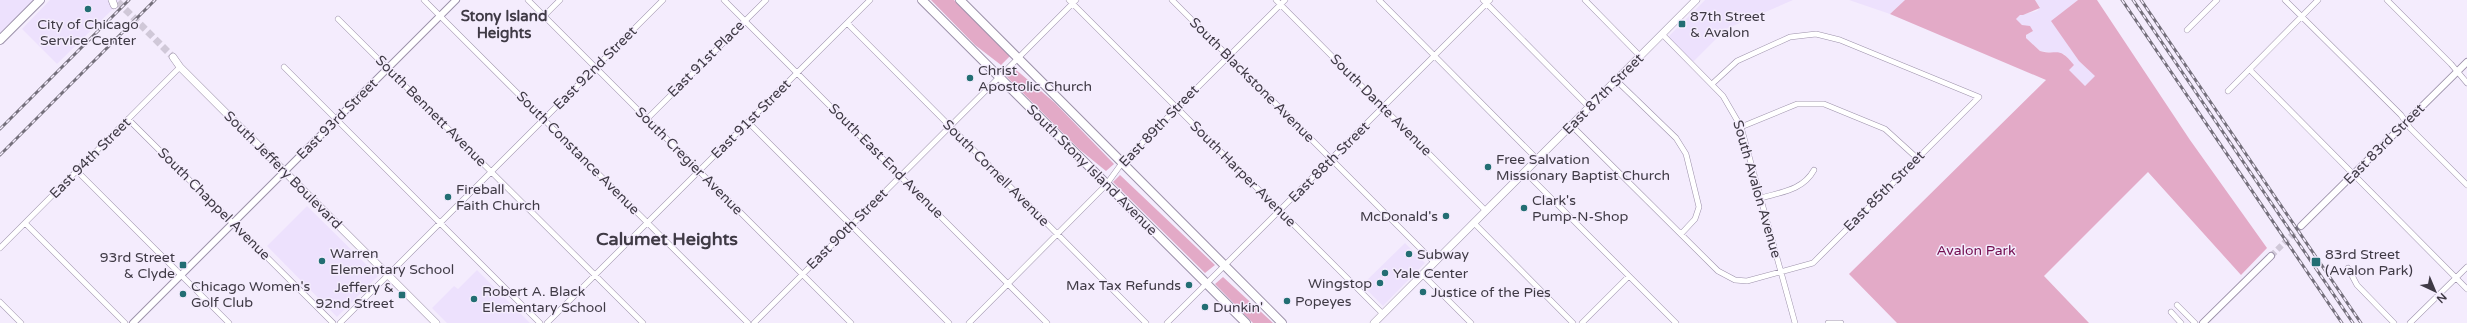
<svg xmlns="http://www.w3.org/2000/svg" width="2467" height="323" font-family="'Varela Round',sans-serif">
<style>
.built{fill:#ede1fd}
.green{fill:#e3aac7}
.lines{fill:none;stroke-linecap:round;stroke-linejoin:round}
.tertiary-tunnel{stroke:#d0c8d8;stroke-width:6;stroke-dasharray:6 3;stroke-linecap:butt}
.secondary-tunnel{stroke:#d0c8d8;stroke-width:7;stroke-dasharray:7 3.5;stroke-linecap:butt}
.minor-casing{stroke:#9c91aa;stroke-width:6}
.tertiary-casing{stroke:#9c91aa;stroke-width:8}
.secondary-casing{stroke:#9c91aa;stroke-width:8}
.primary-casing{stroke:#9c91aa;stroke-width:10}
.trunk-casing{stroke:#9c91aa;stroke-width:10}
.minor{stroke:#fff;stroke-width:5}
.tertiary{stroke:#fff;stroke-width:6}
.secondary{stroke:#fff;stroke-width:7}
.primary{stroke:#fff;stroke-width:8}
.trunk{stroke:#fff;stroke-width:8}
.rail-casing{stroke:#746f7b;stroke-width:3}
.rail{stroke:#f4ecfd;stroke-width:1.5;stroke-dasharray:4.5;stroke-linecap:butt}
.poi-dot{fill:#226e73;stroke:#f4ecfd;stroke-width:1.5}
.labels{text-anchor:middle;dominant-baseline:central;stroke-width:3;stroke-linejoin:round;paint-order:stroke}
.poi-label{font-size:14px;fill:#3f3a45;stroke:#f4ecfd;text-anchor:start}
.street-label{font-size:14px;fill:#3f3a45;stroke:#f4ecfd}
.park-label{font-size:14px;fill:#720d4f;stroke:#f4ecfd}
.neighbourhood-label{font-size:15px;font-weight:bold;fill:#3f3a45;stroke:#f4ecfd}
.district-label{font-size:18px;font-weight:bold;fill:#3f3a45;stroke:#f4ecfd}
</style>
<rect width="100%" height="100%" fill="#f4ecfd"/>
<path class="built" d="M0,0H34L0,34Z
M50,0H122L57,64L22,29Z
M1705,0H1793L1726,29L1692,63L1667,38Z
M1849,0H1905L1890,14Z
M2035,0H2078L2052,21L2079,61L2096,76L2085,86L2068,70L2074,65L2064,54L2040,51L2026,38V35L2033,31L2019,23L2016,19L2020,15L2037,11L2040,7Z
M307,206L378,276L337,317L267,246Z
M1405,243L1425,263L1383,306L1362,285Z
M477,270L530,323H447L432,308L454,286L458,289Z"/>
<path class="green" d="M931,0H954L1010,56L1001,65L975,45Z
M1905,0H2035L2040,8L2023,15H2020L2016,19L2022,25L2030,26L2033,31L2026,35V38L2040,51C2058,56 2058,45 2074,65L2069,70L2085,86L2095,76L2079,61L2051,21L2078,0H2097L2190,140L2267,248L2241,275L2148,172L2044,276L2089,323H1897L1849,274L2046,80L1890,14Z
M1014,68L1055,103L1114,164L1106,171L1079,149L1006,76Z
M1120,175L1215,265L1205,273L1113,182Z
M1223,277L1273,323H1253L1215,284Z"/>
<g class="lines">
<path class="tertiary-tunnel" d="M2271,256L2301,226"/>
<path class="secondary-tunnel" d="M118,2L173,57"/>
<defs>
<path id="minor" d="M424,0L748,323
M528,0L851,323
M724,0L1047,323
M1069,0L1383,314
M1172,0L1434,262
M1276,0L1486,211
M1379,0L1537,159
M1483,0L1589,107
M1585,0L1640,56
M2285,0L2401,115L2410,128L2467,185
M2387,0L2451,64L2467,83
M544,16L560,0
M338,19L643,323
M847,23L1146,323
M2187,30L2217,0
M1662,34L1723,96L1741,127L1795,323
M284,67L540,323
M2250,70L2467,289
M1616,80L1676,138L1686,154L1699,207L1695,219L1681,234
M2228,91L2318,0
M128,119L333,323
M647,119L766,0
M748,122L949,323
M1571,125L1718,271L1735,280L1747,281L1813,263L1979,97L1840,40L1816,34L1790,37L1737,61L1712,84
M1741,127L1797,104H1824L1885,129L1917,158
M77,171L229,323
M1525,172L1676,323
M1761,198C1782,192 1803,190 1814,170
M25,223L125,323
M1474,223L1573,323
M0,248L180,67
M2348,268L2357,285L2394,323
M1422,274L1471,323
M0,302L21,323
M2177,305L2195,323
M2171,312L2181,323
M340,323L663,0
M547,323L870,0
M754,323L1076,0
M969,323L1106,185L1122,163L1285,0
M1167,323L1490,0
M1582,323L1629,276
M1828,323H1841
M2410,323L2467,267"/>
<path id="tertiary" d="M2301,226L2467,62
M133,323L456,0
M2203,323L2271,256"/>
<path id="secondary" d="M112,0L114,5
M173,57L180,67L436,323
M1374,323L1696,0"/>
<path id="primary" d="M0,40L40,0"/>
<path id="trunk" d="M922,0L1246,323
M960,0L1282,323"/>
</defs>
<use href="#minor" class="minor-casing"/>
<use href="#tertiary" class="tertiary-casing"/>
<use href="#secondary" class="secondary-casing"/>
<use href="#primary" class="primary-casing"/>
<use href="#trunk" class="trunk-casing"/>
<use href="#minor" class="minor"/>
<use href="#tertiary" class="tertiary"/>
<use href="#secondary" class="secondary"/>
<use href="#primary" class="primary"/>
<use href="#trunk" class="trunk"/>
<defs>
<path id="rail" d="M2122,0L2342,323
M2133,0L2353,323
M2141,0L2361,323
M0,129L129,0
M0,155L155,0"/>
</defs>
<use href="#rail" class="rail-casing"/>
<use href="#rail" class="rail"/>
</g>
<g class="poi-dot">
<circle cx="88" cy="9" r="4"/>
<rect x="1678" y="20" width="8" height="8" rx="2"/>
<circle cx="970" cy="78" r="4"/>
<circle cx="1488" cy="167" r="4"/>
<circle cx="448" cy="197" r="4"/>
<circle cx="1524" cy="208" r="4"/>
<circle cx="1446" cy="216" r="4"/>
<circle cx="1409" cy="254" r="4"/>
<circle cx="322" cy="261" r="4"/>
<rect x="2311" y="257" width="10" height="10" rx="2"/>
<rect x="179" y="261" width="8" height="8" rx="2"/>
<circle cx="1385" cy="273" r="4"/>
<circle cx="1380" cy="283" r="4"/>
<circle cx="1189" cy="285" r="4"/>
<circle cx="1423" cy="292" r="4"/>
<circle cx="183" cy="294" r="4"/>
<rect x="398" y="291" width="8" height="8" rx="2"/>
<circle cx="474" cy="299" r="4"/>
<circle cx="1287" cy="301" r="4"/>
<circle cx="1205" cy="307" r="4"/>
</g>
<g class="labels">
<g class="poi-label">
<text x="1690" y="16">87th Street<tspan x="1690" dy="16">&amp; Avalon</tspan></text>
<text x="88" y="24" text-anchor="middle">City of Chicago<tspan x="88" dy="16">Service Center</tspan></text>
<text x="978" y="70">Christ<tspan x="978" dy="16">Apostolic Church</tspan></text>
<text x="1496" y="159">Free Salvation<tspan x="1496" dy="16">Missionary Baptist Church</tspan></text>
<text x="456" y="189">Fireball<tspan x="456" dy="16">Faith Church</tspan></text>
<text x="1532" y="200">Clark's<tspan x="1532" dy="16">Pump-N-Shop</tspan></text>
<text x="1438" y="216" text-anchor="end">McDonald's</text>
<text x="330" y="253">Warren<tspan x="330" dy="16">Elementary School</tspan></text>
<text x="1417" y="254">Subway</text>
<text x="2325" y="254">83rd Street<tspan x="2325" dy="16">(Avalon Park)</tspan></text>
<text x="175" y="257" text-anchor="end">93rd Street<tspan x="175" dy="16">&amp; Clyde</tspan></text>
<text x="1393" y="273">Yale Center</text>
<text x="1372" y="283" text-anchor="end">Wingstop</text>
<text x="1181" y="285" text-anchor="end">Max Tax Refunds</text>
<text x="191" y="286">Chicago Women's<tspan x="191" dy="16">Golf Club</tspan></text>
<text x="394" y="287" text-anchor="end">Jeffery &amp;<tspan x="394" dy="16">92nd Street</tspan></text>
<text x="482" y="291">Robert A. Black<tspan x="482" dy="16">Elementary School</tspan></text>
<text x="1431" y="292">Justice of the Pies</text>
<text x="1295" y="301">Popeyes</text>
<text x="1213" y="307">Dunkin'</text>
</g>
<g class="street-label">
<text transform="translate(706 59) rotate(-45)">East 91st Place</text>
<text transform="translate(595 68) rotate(-45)">East 92nd Street</text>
<text transform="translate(1252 80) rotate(45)">South Blackstone Avenue</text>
<text transform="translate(1603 94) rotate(-45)">East 87th Street</text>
<text transform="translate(1381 105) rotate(45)">South Dante Avenue</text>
<text transform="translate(431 111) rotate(45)">South Bennett Avenue</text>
<text transform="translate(337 119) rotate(-45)">East 93rd Street</text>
<text transform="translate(751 119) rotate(-45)">East 91st Street</text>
<text transform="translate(1159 126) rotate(-46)">East 89th Street</text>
<text transform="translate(2384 144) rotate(-45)">East 83rd Street</text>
<text transform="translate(578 153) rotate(45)">South Constance Avenue</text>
<text transform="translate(90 158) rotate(-45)">East 94th Street</text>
<text transform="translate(689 161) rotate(45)">South Cregier Avenue</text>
<text transform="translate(886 161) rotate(45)">South East End Avenue</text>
<text transform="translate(1329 162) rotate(-45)">East 88th Street</text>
<text transform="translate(283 170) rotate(45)">South Jeffery Boulevard</text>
<text transform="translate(1092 170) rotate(45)">South Stony Island Avenue</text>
<text transform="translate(996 173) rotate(45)">South Cornell Avenue</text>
<text transform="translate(1243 174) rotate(45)">South Harper Avenue</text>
<text transform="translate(1757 189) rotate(74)">South Avalon Avenue</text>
<text transform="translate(1884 191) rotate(-45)">East 85th Street</text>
<text transform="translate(214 204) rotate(45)">South Chappel Avenue</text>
<text transform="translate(847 229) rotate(-45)">East 90th Street</text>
</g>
<g class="park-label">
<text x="1976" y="250">Avalon Park</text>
</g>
<g class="neighbourhood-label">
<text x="504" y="16">Stony Island<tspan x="504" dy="17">Heights</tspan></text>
</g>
<g class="district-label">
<text x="667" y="239">Calumet Heights</text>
</g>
</g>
<g transform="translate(2435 291) rotate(136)" stroke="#f4ecfd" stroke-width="3" paint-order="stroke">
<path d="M0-3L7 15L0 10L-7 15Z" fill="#3f3a45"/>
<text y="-6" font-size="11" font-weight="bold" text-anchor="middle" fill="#3f3a45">N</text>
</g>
</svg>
